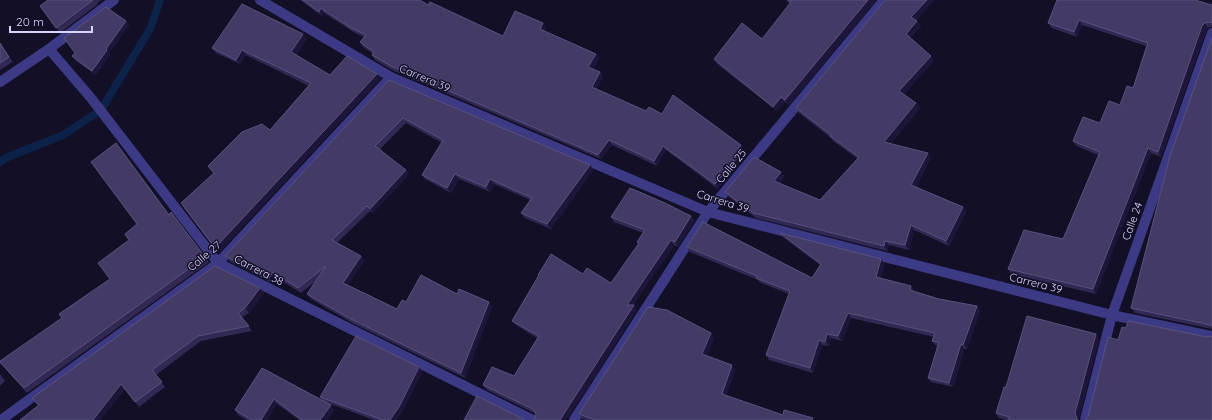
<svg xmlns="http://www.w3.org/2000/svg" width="1212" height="420" font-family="Quicksand,sans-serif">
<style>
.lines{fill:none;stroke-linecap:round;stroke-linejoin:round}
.stream{stroke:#0c2248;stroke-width:8}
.street{stroke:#3d3a85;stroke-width:10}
.wall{fill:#312854}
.shaded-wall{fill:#1d163a}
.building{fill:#433a66;stroke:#5a527e}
.labels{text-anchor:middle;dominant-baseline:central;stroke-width:3;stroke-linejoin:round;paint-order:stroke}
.street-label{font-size:11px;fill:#d9d4ff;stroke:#130f26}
</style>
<rect width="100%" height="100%" fill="#130f26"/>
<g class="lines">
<path class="stream" d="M0,162L8,157L63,135L101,110L150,29L160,0"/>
<path class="street" d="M260,0L391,77L708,212L1112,315L1212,336
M49,49L91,98L218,263L533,420
M0,82L49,49L114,0
M1,420L218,263L391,77
M574,420L708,212L884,0
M1085,420L1112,315L1212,33"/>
</g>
<path class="wall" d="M48,0H101L97,3L98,4L60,33L40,6Z
M300,0H420L428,5L503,36L543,23L546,28L544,32L596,54L599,58L593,69L600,72L603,77L596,89L646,111L662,114L741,145L744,150L743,151L746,156L718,189L666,150L657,166L612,145L601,159L394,71L375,60L372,55L373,54L363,47L360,42L364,37L355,33L324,13L322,16Z
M786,0H876L789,105L785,102L777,111L717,64L714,59L762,39L790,4Z
M885,0H934L916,20L921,26L910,38L931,56L934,61L904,94L920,108L890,144L931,157L916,187L963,207L966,212L949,246L914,230L909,250L889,245L887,251L756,218L729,197L725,192L785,176L779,184L820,200L858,159L833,141L831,138L799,113L796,108Z
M1212,5V27L1208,28L1206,31L1161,157L1151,153L1096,294L1011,274L1008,269L1063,239L1098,155L1077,146L1073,141L1100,123L1120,105L1133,88L1146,46L1082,25L1077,37L1052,28L1048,23Z
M126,21L129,25L109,53L110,55L96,75L76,61L72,56Z
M1212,38V329L1135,313L1131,308Z
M307,39L296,55L330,75L377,74L381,78L218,253L184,208L213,173L208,166L270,130L309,86L246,55L240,64L216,53L212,48Z
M0,43L13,62L0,70Z
M389,80L590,165L593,170L551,229L525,218L521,213L530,200L494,184L490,192L459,179L451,193L425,179L422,175L442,143L406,123L380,149L409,174L373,213L370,211L337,243L361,256L364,261L348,285L397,309L406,302L457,294L492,307L465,378L354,324L311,299L307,294L316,281L301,293L276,277L272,283L229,261L225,256Z
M169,215L205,257L209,262L27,393L0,363L62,318L59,314L110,279Z
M691,216L694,221L678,247L674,245L633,305L637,310L569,416L535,418L536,414L487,390L483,385L514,376L537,338L516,325L512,321L539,276L538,275L583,274L611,283L638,244L637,242L643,233L614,222L611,217Z
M780,233L884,264L881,278L911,286L914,291V292L939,299L977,306L980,311L967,349H964L953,387L931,382L928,378L937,346H936L932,341L934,337L851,318L842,341L831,338L829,346L822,345L813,373L769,360L766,355L789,294L759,282L758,280L690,252L687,247L812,278L820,265L784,238Z
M260,288L264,293L249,313L242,317L252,331L201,341L156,375L165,387L139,407L125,389L100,420H20L38,406L32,398Z
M711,333L714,338L707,356L735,370L726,396L783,415L814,420H585L582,419L579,414Z
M1096,334L1099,339L1079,418V420H1006L999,418L996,413L1006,387Z
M419,367L422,372L402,411L397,420H374L328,403L334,410L327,420H299L277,404L267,420H247L238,415L235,410L262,368L323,401L320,397Z
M0,374L5,381L0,386Z"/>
<path class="shaded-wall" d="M868,0H876L789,105L785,100Z
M927,0H934L915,22L911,17Z
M321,8L324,13L322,16L319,12Z
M1079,20L1082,25L1077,37L1074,32Z
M126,21L129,25L109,53L110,55L96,75L92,71L106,49Z
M917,21L921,26L909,39L906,34Z
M543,23L546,28L543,34L540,29Z
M1205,23L1208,28L1206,31L1161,157L1158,152L1202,26Z
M303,34L307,39L295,57L291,52Z
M242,50L246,55L240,64L236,60Z
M596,54L599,58L592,72L588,67Z
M931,56L934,61L903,96L899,91Z
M600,72L603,77L595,92L592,87Z
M377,74L381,78L218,253L215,248Z
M781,97L785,102L777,111L773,107Z
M916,103L920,108L887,147L884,142Z
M609,140L612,145L601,159L598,155Z
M741,145L744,150L743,151L746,156L718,189L715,184Z
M663,146L666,150L657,166L654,161Z
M1148,148L1151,153L1096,294L1093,289Z
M928,153L931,157L914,190L911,185Z
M590,165L593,170L551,229L547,224Z
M406,170L409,174L373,213L370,209Z
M781,172L785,176L777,186L774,181Z
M455,174L459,179L451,193L447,188Z
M490,179L494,184L490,192L486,187Z
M963,207L966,212L949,246L946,241Z
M691,216L694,221L678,247L675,242Z
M911,225L914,230L909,250L905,245Z
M671,240L674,245L631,309L627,305Z
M885,241L889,245L887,251L884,246Z
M361,256L364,261L346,288L343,283Z
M881,259L884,264L880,282L876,277Z
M273,272L276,277L272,283L269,278Z
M911,286L914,291L913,295L910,290Z
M260,288L264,293L249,313L245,308Z
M489,302L492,307L465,378L461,373Z
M634,305L637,310L567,420H560L565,412Z
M977,306L980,311L967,349L963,345Z
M848,313L851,318L842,341L838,336Z
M711,333L714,338L706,359L702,354Z
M827,334L831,338L829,346L825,342Z
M1096,334L1099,339L1079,418V420H1077L1075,413Z
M819,340L822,345L813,373L810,368Z
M961,344L964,349L953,387L949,383Z
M732,365L735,370L725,399L722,394Z
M419,367L422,372L402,411L397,420H390Z
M121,384L125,389L100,420H93Z
M274,399L277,404L267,420H261Z
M331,405L334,410L327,420H320Z"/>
<path class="building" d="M48,0H93L56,28L40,6Z
M303,0H420L428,5L430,2L503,36L515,11L543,23L540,29L596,54L588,67L600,72L592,87L646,111L649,107L662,114L673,95L741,145L738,149L743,151L715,184L663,146L654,161L609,140L598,155L391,66L372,55L374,52L360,42L366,35L351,28L321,8L319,12Z
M788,0H868L785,100L781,97L773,107L714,59L742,23L762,39L791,2Z
M885,0H927L911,17L917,21L906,34L931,56L899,91L916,103L884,142L928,153L911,185L963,207L946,241L911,225L905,245L885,241L884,246L753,213L725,192L754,157L781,172L774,181L820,200L859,157L830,136L831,135L796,108Z
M1057,0H1195L1212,5V23L1210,22L1205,23L1202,26L1158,152L1148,148L1093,289L1008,269L1024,230L1063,239L1100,152L1073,141L1083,117L1100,123L1109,101L1120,105L1127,86L1133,88L1148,43L1079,20L1074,32L1048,23Z
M242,4L303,34L291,52L330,75L347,56L377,74L215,248L181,203L214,173L208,166L242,132L262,124L270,130L311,83L242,50L236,60L212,48Z
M106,7L126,21L106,49L107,50L92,71L72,56L75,53L64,38Z
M1212,38V326L1210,325L1131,308L1170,156Z
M0,43L9,57L0,63Z
M389,80L590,165L547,224L521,213L532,198L490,179L486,187L455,174L447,188L422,175L443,140L403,118L375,146L406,170L370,209L367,206L332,240L361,256L343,283L397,309L402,300L406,302L421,275L457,294L459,289L489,302L461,373L351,319L307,294L326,266L298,288L273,272L269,278L225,256Z
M116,143L169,215L171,212L205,257L24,388L0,362V361L62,318L59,314L110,279L98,263L129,240L125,234L137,224L91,162Z
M630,188L665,203L691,216L675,242L671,240L627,305H634L565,412L560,420H533L535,418L536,414L533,409L483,385L492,367L514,376L539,336L512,321L539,275H538L551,254L583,274L587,268L611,283L639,243L637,242L645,230L611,217Z
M703,222L812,278L821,264L780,233L881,259L876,277L911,286L910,290L939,299L977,306L963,345L961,344L949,383L928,378L939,342L932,341L935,333L848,313L838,336L827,334L825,342L819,340L810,368L766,355L790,291L756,278L757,276L687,247Z
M215,266L260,288L245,308L238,313L249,326L198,336L152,370L162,382L135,402L121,384L93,420H20L39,405L32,398Z
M648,307L667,310L711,333L702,354L732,365L722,394L783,415L784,410L813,418L812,420H595L579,414Z
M1027,316L1096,334L1075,413L1077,419L1078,420H1009V417L996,413L1004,387H1006Z
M1128,321L1207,337L1212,336V420H1085L1088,417L1108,337L1118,340L1122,327L1126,328Z
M356,336L419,367L399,407L390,420H383L320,397Z
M262,368L331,405L320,420H302L274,399L261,420H252L235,410Z
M477,396L525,420H464Z"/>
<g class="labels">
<g class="street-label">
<text transform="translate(425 78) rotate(23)">Carrera 39</text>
<text transform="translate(731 166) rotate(-50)">Calle 25</text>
<text transform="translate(723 201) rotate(17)">Carrera 39</text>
<text transform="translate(1132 221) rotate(-70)">Calle 24</text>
<text transform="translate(204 256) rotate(-40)">Calle 27</text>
<text transform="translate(259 270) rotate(27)">Carrera 38</text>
<text transform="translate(1036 283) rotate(14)">Carrera 39</text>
</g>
</g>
<path d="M10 26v6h82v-6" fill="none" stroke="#d9d4ff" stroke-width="2"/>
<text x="16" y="26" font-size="12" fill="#d9d4ff" stroke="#130f26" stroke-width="3" paint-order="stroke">20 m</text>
</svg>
